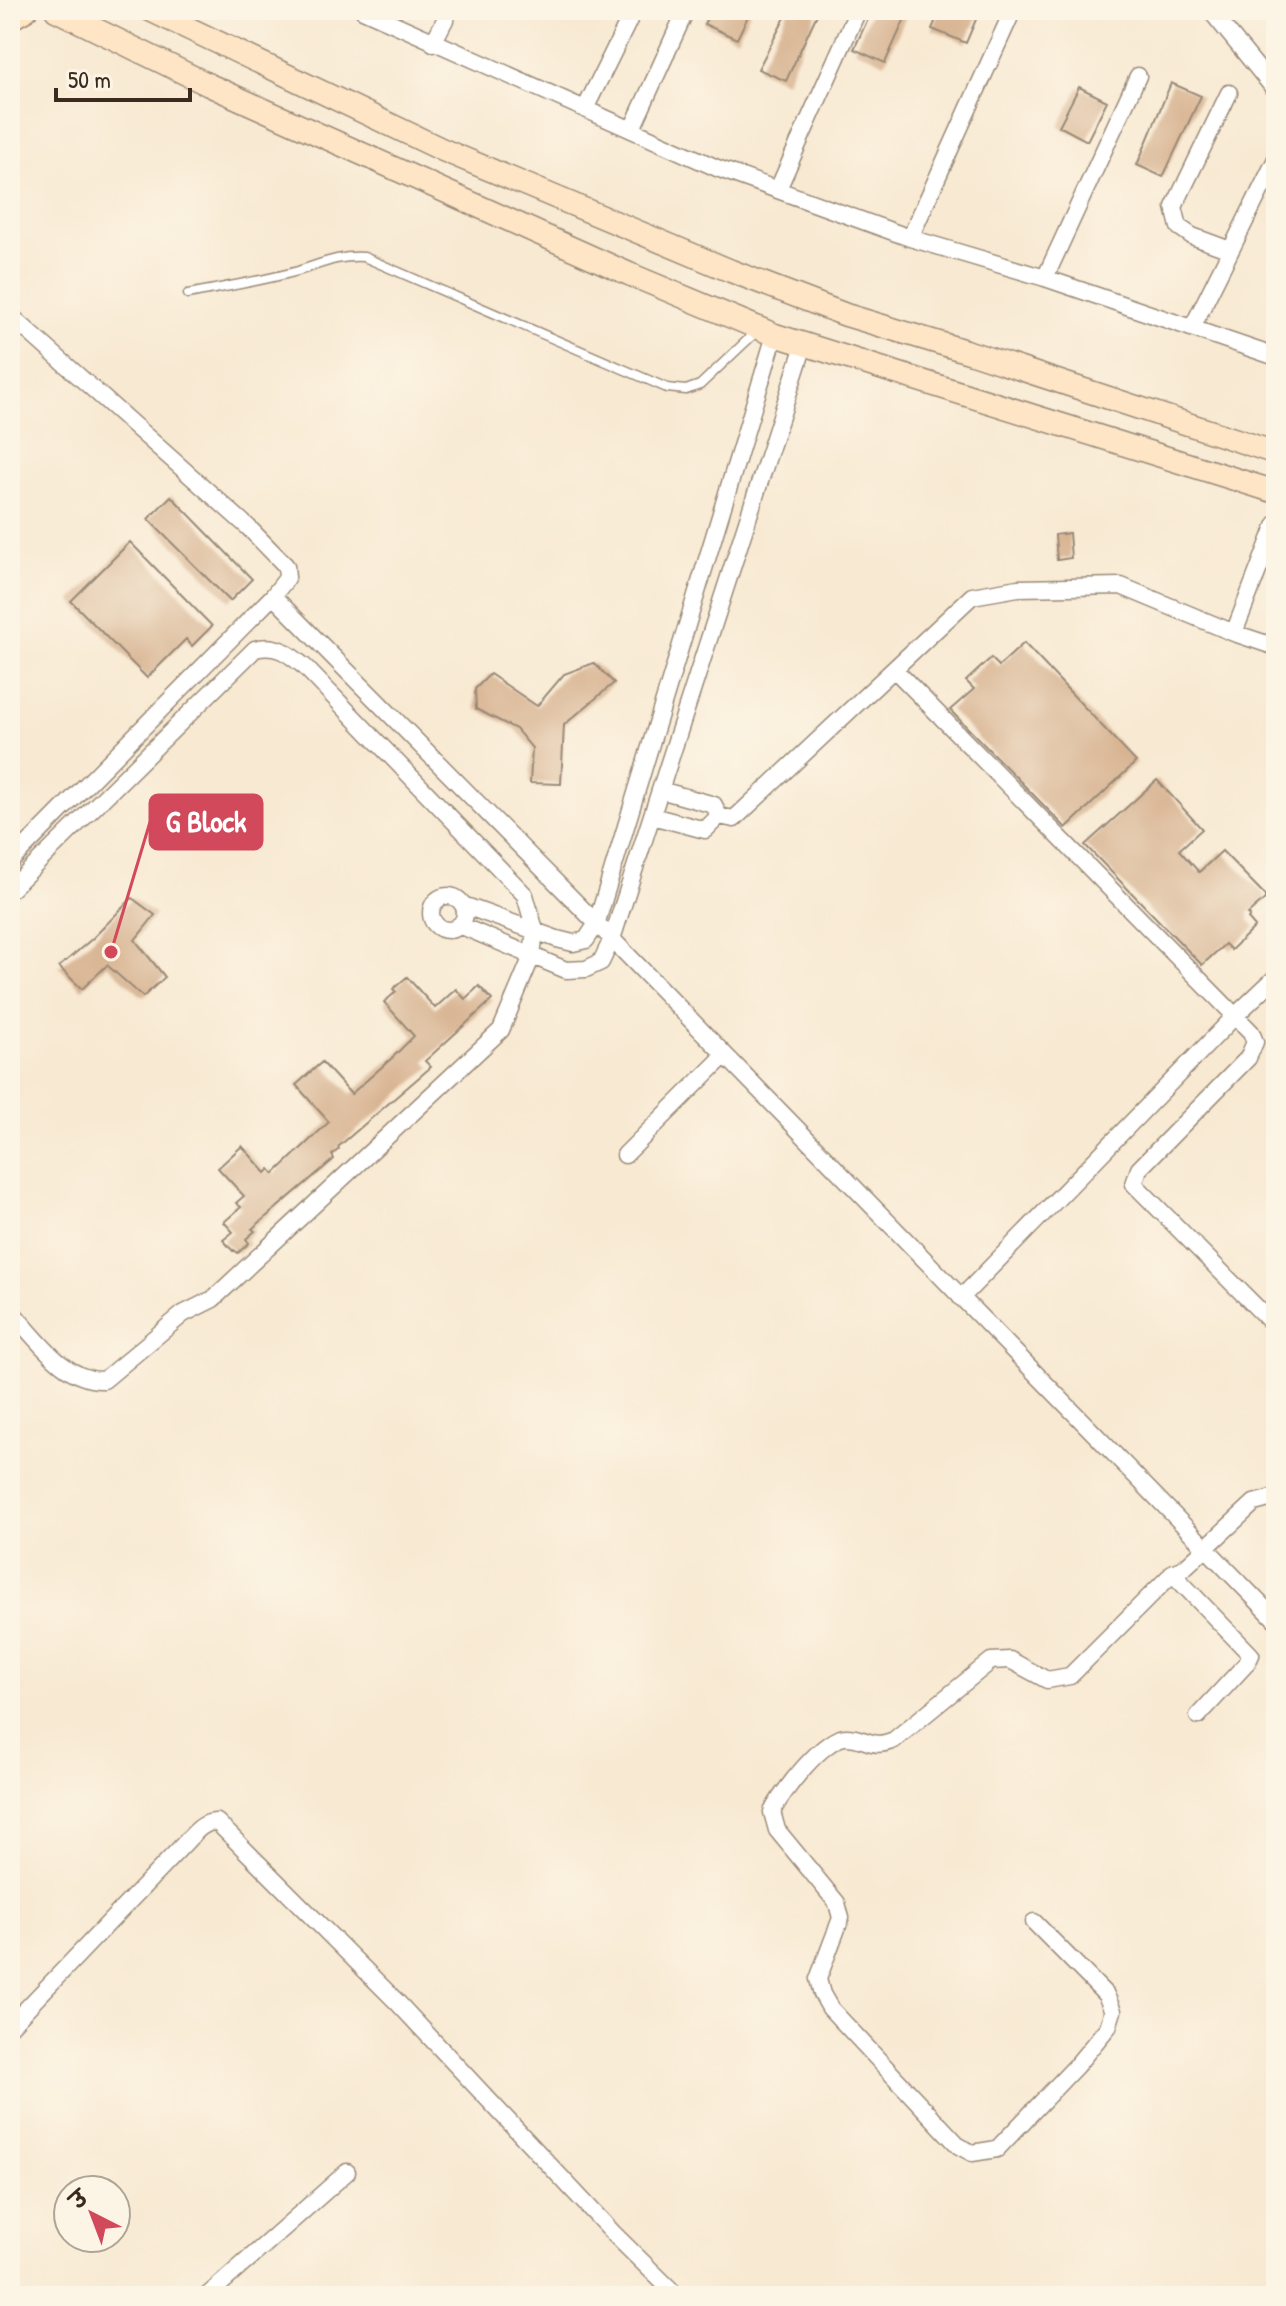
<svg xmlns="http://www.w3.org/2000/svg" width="1286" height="2306" font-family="'Patrick Hand','Playpen Sans Deva',sans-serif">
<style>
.building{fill:#d7b290}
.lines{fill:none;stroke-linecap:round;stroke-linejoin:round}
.lane-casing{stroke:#9a8a78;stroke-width:11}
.street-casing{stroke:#9a8a78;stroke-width:19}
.secondary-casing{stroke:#9a8a78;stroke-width:25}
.lane{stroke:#fff;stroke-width:8}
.street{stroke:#fff;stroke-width:16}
.secondary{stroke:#fde5c5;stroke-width:22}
.leader{fill:none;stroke:#d1495b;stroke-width:3}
.callout-dot{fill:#d1495b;stroke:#fcf5e5;stroke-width:3}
.callout{fill:#d1495b;stroke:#d1495b;stroke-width:3}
.callout-label{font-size:30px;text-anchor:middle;font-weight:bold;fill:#fff}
</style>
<rect width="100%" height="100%" fill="#fcf5e5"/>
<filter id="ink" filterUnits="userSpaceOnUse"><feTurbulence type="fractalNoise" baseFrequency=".0125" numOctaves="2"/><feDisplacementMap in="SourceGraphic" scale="16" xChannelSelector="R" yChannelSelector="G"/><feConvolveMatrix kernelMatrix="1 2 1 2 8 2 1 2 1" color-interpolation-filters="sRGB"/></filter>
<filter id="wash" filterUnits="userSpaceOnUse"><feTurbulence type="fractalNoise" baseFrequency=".006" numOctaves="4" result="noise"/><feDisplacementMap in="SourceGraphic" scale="32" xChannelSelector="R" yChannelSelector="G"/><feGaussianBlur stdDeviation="1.8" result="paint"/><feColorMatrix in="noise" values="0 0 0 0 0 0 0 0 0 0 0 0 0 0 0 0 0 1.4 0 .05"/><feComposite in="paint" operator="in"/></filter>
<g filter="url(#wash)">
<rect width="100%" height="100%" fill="#f8e9d2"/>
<g id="blocks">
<path class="building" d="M711,10H751L737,39L704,24Z
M789,10H819L786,81L758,69Z
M872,10H899L907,14L885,63L854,49Z
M940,10H980L966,43L932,29Z
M1171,83L1201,96L1163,177L1137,165Z
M1079,87L1107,101L1087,141L1059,126Z
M171,496L252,579L230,601L148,519Z
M1069,533L1071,558L1057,560L1055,535Z
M130,542L212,626L192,646L186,639L147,678L71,601Z
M1024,643L1136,762L1066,828L950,710L974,689L966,681L991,658L999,666Z
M594,663L614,683L564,725L561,784L530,783L532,748L516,729L476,709L475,689L490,674L537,706L564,674Z
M1157,780L1202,829L1179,850L1199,872L1222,851L1265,895V899L1248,914L1250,916L1248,919L1255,927L1231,950L1225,944L1202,965L1085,845Z
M132,898L155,915L135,940L165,977L143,997L107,965L82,989L59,967L93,938Z
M407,977L435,1008L456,989L465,999L479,986L492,1000L425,1061L431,1067L338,1147L339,1149L332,1155L334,1159L252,1229L255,1231L246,1239L249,1243L238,1253L234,1250L233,1251L223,1240L233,1232L224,1222L241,1207L236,1203L244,1196L218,1168L242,1146L266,1173L270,1169L274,1174L329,1122L296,1085L322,1062L351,1094L392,1058L414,1036L384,1002L396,992L393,989Z"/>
</g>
</g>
<g filter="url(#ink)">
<use href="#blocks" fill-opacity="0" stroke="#9a8a78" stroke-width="2"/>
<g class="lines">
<defs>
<path id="lane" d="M188,294C224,287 262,281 298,271C321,264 339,255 364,257L667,388L686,390L700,385L757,331"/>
<path id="street" d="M363,10L717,168L910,238L1045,278L1276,357
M1210,10L1276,91
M433,43L450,10
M1229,93L1174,207L1179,227L1192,236L1230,250
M585,109L634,10
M632,129L686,10
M778,189L858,10
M910,238L1013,10
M1045,278L1138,76
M10,315L248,527L286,566L287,578L273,596
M1192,328L1276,159
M1234,633L1276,524
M894,669L972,596L1018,588L1121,586L1234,633L1276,647
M660,790L714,805L719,816L734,819L894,669L1251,1032L1255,1042L1248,1058L1139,1169L1134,1184L1276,1327
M652,816L705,830L719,816
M10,862L273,596L612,939L1276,1620
M10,890L255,649C277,643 289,654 305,667L525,895L535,930L532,956L501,1030L213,1299L183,1314L104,1380C64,1382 35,1336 10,1310
M431 913a17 17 0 1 1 34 0a17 17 0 1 1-34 0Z
M463,905L557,939L573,943L586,940L596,925L775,335
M459,925L566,970L586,969L601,962L612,939L804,345
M625,1155L725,1055
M961,1298L1235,1016L1276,977
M1172,1573L1251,1655L1247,1663L1198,1716
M1034,1922L1106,1995L1113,2011L1108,2027L1076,2066L997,2149L972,2153L959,2146L830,2008L822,1994L818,1979L841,1918L837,1903L777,1830L772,1812C781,1793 824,1737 846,1737C867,1737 871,1750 894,1740L991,1661L1010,1660L1047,1680L1070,1676L1174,1572L1184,1568L1254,1503L1276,1497
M10,2026L183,1845C193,1835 202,1821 217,1822L398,2003L614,2234L677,2296
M207,2296L347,2172"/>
<path id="secondary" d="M56,10L209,85L629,274L775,335L1276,492
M150,10L443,150L731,271L846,315L969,352L1276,453
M10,19L26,10"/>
</defs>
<use href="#lane" class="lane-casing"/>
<use href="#street" class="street-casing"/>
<use href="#secondary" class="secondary-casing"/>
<use href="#lane" class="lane"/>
<use href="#street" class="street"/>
<use href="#secondary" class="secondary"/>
</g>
</g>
<path class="leader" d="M111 952L150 822"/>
<circle class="callout-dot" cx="111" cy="952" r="8"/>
<rect class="callout" x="150" y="795" width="112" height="54" rx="8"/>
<g class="callout-label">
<text x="206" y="832">G Block</text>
</g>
<rect width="1286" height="2306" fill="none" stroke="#fcf5e5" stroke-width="40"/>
<g transform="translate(92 2214) rotate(318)"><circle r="38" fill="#fcf5e5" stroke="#afa495" stroke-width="2"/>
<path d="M0-6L14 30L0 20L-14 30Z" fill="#d1495b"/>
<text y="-12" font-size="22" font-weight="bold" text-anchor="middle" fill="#3b2a1e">उ</text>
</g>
<path d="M56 88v12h134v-12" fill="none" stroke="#3b2a1e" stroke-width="4"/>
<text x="68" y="88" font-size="24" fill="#3b2a1e" stroke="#fcf5e5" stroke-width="6" paint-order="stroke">50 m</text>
</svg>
